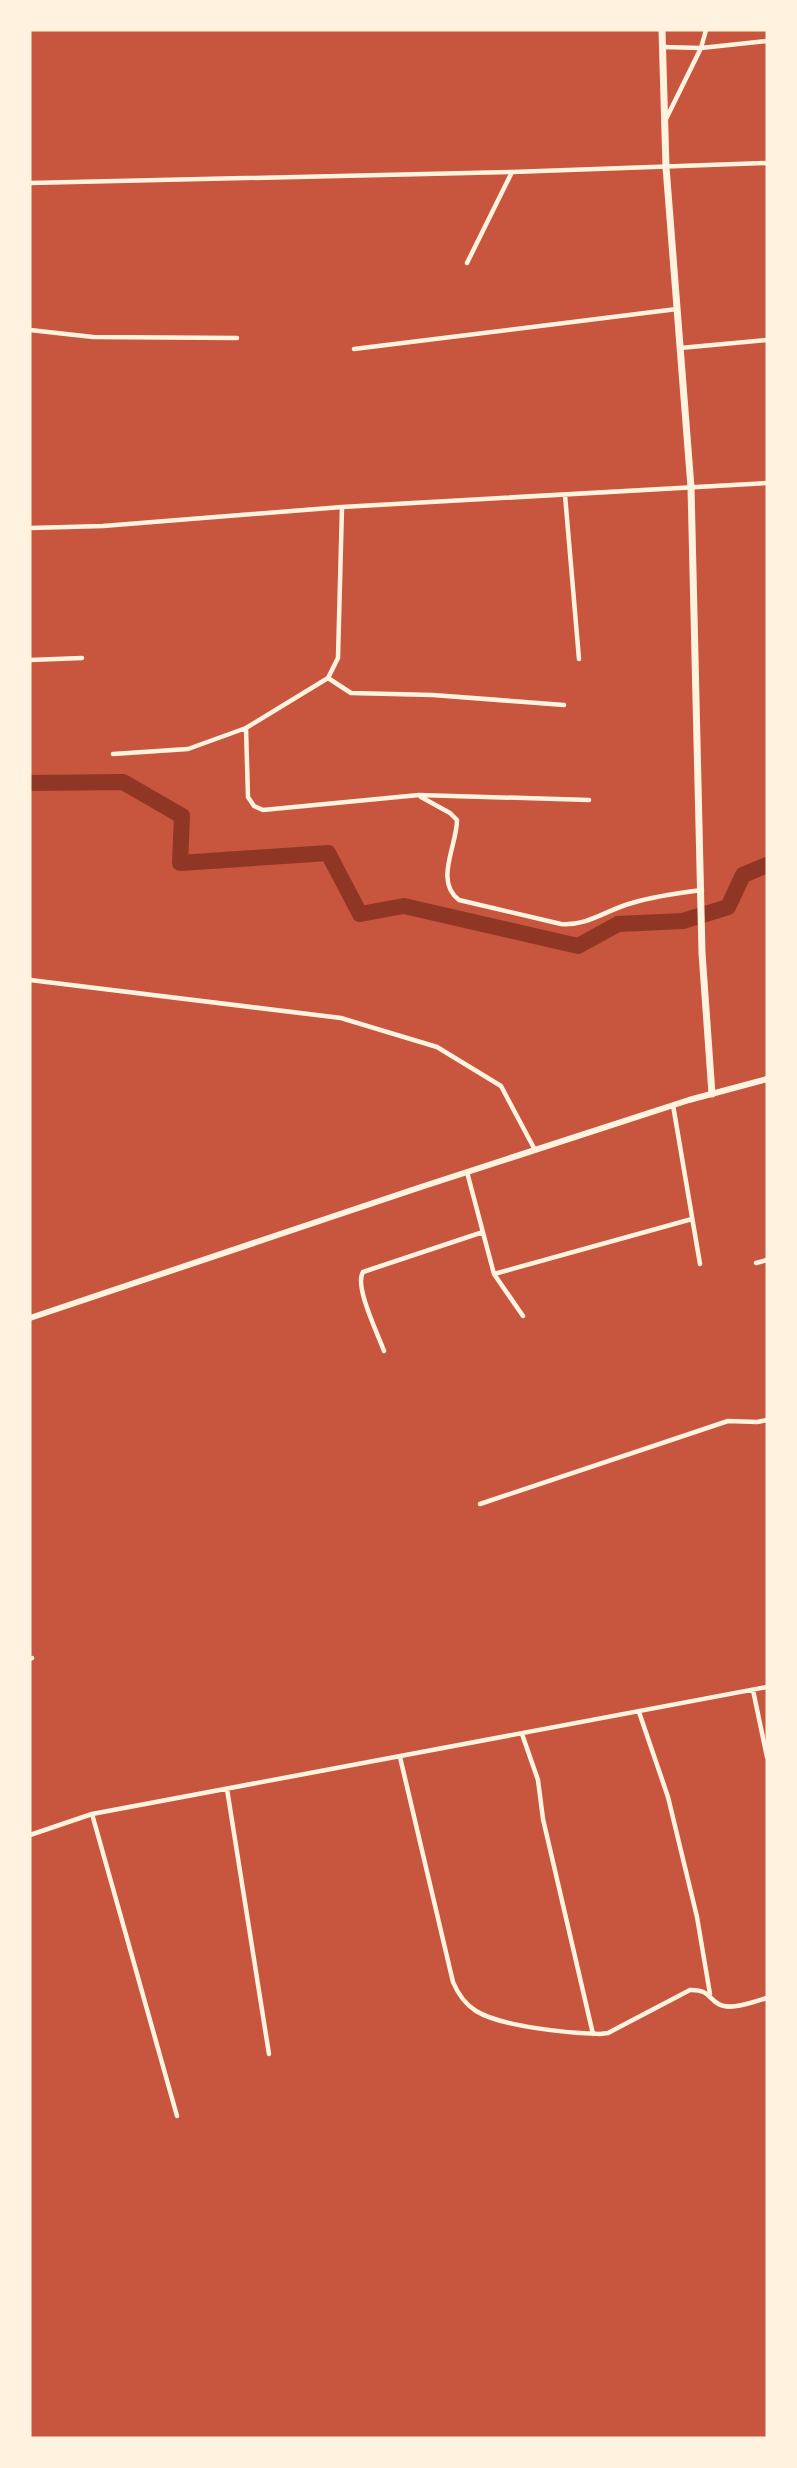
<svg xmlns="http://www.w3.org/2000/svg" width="797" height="2468" font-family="Barlow,sans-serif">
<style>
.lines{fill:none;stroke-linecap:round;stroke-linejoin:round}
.river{stroke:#8f3625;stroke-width:16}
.minor{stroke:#fff3e0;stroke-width:4.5}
.secondary{stroke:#fff3e0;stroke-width:6}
.primary{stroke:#fff3e0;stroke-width:7}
</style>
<rect width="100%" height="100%" fill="#c8553d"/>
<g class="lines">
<path class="river" d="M30,783L123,782L182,816L180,863L328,853L360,914L404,906L578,946L618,924L683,921L728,907L743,875L767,865"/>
<path class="minor" d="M663,47L701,48L767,41
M666,119L701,48L706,30
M30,183L512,172L767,163
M467,263L512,172
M30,330L93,337L237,338
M680,348L767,340
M354,349L677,309
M565,495L579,659
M342,507L338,658L328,678L246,728L248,797L254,806L263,810L419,795L589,800
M30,528L103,526L342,507L767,483
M30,660L82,658
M328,678L351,693L433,695L564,705
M113,754L188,749L246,728
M421,797L450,813L457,820C457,846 434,881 459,900L561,924C588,926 606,910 632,903C655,896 679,893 702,890
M30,980L341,1018L437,1047L501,1086L535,1150
M673,1105L700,1264
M467,1172L494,1274L523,1316
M756,1263L767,1260
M494,1274L692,1219
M384,1351C378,1334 354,1286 363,1272L483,1232
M480,1504L728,1421L757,1422L767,1420
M30,1659L32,1658
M753,1690L767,1757
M639,1712L668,1797L697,1917L710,1994
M522,1734L538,1780L543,1819L593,2034
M400,1757L453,1982C458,1994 465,2004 476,2011C502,2027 569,2033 600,2034L608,2033L690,1990C712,1989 709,2003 724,2006C736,2009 755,2001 767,1998
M227,1789L269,2054
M92,1814L177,2116
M30,1835L92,1814L767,1687"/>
<path class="secondary" d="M30,1318L421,1187L689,1100L767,1079"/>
<path class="primary" d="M662,30L666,167L691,487L702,953L712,1094"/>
</g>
<rect width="797" height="2468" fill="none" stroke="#fff3e0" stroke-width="63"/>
</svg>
